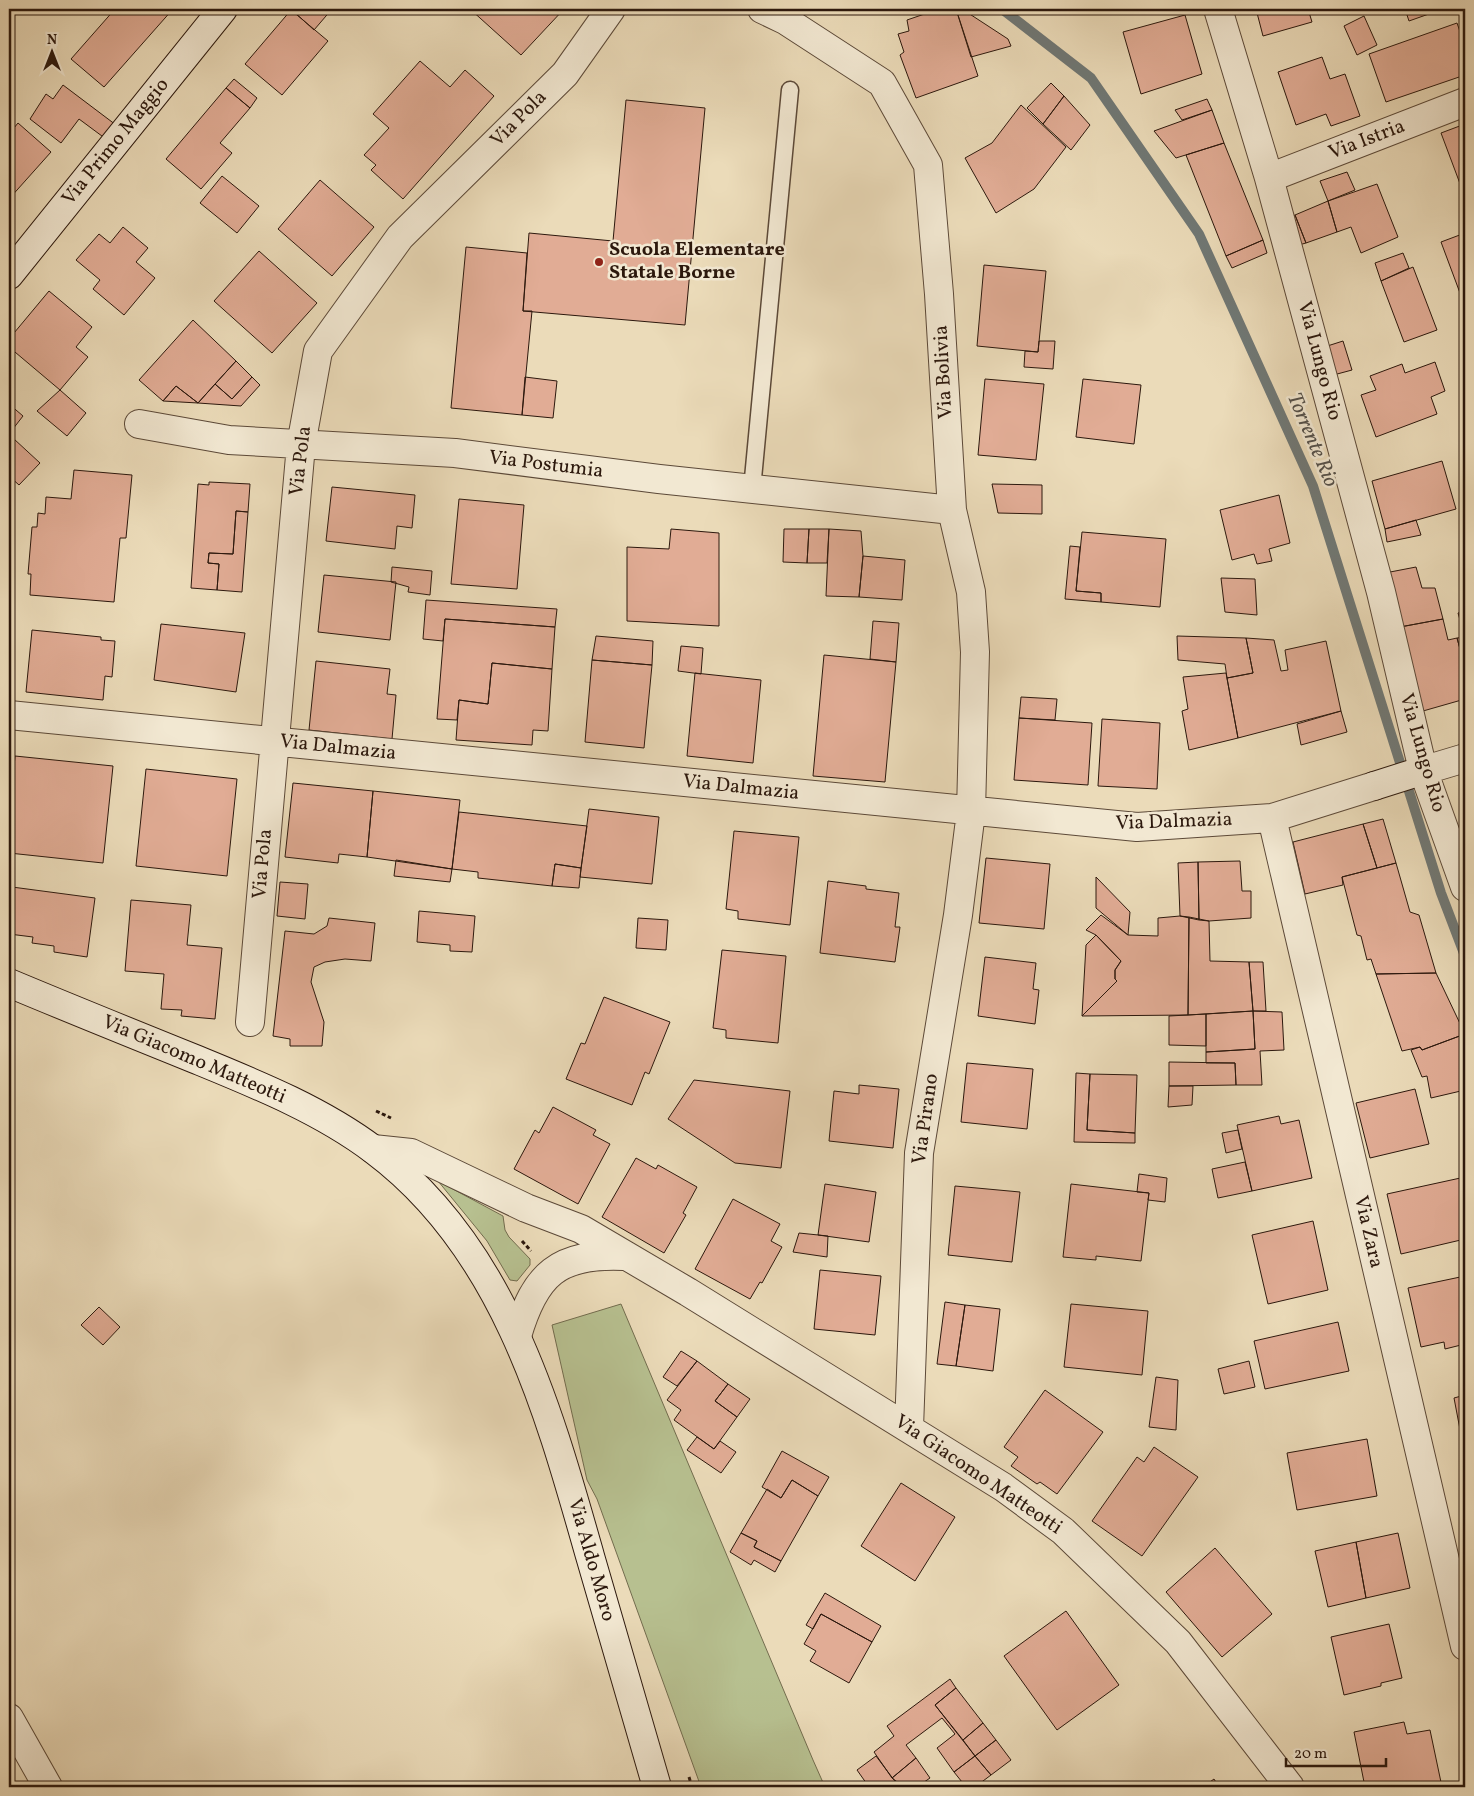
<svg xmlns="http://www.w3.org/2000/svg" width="1474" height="1796" font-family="Vollkorn,serif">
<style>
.green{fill:#b7c090;stroke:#726c4e}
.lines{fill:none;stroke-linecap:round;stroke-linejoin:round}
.stream{stroke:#707875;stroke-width:10}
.building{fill:#e1ac95;stroke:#2c180d}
.lane-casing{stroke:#5c4938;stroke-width:19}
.street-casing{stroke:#5c4938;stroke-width:30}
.secondary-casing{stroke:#2c180d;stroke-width:30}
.path{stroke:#2c180d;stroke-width:3;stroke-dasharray:4 2.5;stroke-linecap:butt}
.lane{stroke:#f2e8d2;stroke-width:16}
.street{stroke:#f2e8d2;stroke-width:28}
.secondary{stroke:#f2e8d2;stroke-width:28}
.poi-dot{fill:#8f2418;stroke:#f2e8d2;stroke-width:2}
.labels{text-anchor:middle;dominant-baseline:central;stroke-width:5;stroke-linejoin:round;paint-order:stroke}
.street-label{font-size:20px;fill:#2c180d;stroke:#f2e8d2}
.poi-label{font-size:20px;font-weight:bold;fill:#2c180d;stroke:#f2e8d2;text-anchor:start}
.water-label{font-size:21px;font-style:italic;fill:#54504a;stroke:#f2e8d2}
</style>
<rect width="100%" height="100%" fill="#ebdbb9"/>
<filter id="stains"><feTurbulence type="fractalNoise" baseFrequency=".004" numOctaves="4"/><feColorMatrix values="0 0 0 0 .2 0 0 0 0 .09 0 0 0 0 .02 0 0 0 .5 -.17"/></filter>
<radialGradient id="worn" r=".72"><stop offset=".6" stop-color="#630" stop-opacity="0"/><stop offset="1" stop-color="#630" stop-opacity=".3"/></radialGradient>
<path class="green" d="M438,1181L503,1216L505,1230L509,1237L530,1259V1265L517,1281L510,1280L487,1241Z
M621,1304L813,1760L825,1787H701L597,1499L587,1480L552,1325Z"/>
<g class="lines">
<path class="stream" d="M1002,9L1091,78L1199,234L1313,486L1441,893L1465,956"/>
</g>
<path class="building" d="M115,9H173L104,87L71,59Z
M291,9H332L314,30Z
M470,9H564L521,55Z
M939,9H956L978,76L916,98L900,55L904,52L898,34L909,31L907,20Z
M956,9H962L1008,39L1011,46L971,57Z
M1256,9H1308L1312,22L1263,36Z
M1405,9H1443L1409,21Z
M291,10L328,41L282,95L245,64Z
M1185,15L1202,74L1141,94L1123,32Z
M1364,16L1377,45L1357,55L1344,26Z
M1457,23L1465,46V75L1386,102L1369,54Z
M1322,57L1330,79L1345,74L1360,116L1331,126L1326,114L1296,125L1278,72Z
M420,61L450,87L465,70L494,96L403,199L371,170L376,165L364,155L389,128L373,114Z
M234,79L257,98L250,108L226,88Z
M1051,83L1064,96L1043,124L1027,108Z
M63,85L120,128L110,142L79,119L61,143L30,119L46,94L53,99Z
M226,88L250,108L220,143L232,153L201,189L166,159Z
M1064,96L1090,125L1071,150L1043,124Z
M1207,99L1212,110L1182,120L1175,110Z
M626,100L705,108L685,325L523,311L529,233L613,241Z
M1021,105L1066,147L1034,189L996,213L965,158L992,143Z
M1212,110L1224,143L1176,158L1154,131Z
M18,123L51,152L9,199V134Z
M1465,124V197L1441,133Z
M1224,143L1263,240L1226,256L1186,155Z
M1347,172L1355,190L1328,201L1320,181Z
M222,176L259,206L237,233L200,203Z
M320,180L374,227L332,276L278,229Z
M1377,184L1398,237L1361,253L1351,227L1337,232L1328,201Z
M1328,201L1337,232L1306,243L1295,215Z
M1295,215L1306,243L1295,246L1287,219Z
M123,227L148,248L136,262L155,278L124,315L93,289L100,280L76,260L99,234L110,243Z
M1465,233V291L1460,293L1441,242Z
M1263,240L1267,253L1232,268L1226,256Z
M466,247L527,253L523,311H532L522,415L451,408Z
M259,251L317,303L272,353L214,301Z
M1403,253L1409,268L1381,281L1375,263Z
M984,265L1046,271L1038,352L977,346Z
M1413,267L1437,330L1404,342L1381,281Z
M49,291L92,327L76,347L88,357L60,390L9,347V339Z
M193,320L236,361L198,403L176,386L163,401L139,380Z
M1039,341H1055L1053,369L1024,367L1025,351L1038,352Z
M1343,341L1352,370L1326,377L1318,349Z
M236,361L252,377L232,399L215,384Z
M1435,362L1445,391L1431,397L1437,414L1376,437L1361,395L1376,390L1370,376L1402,364L1405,373Z
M252,377L260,385L241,406L198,403L215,384L232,399Z
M525,377L557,381L553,418L522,415Z
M985,379L1044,384L1036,460L978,455Z
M1083,379L1141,385L1134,444L1076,437Z
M176,386L198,403L163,401Z
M60,390L86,413L67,436L37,411Z
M9,404L23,416L9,434Z
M14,439L40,463L19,485L9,476V444Z
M1442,461L1456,509L1385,529L1372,481Z
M74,470L132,475L126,538H120L114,602L30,595L31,574H28L32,527H37L38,513L45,514L46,497L71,499Z
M209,482L250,484L248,512L236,511L233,554L209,553L208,563L219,564L217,590L191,588L198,484L209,485Z
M992,484L1042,485V514L998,513Z
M332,487L415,495L412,528L397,526L395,549L326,541Z
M1279,495L1290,543L1269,549L1272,561L1257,564L1254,554L1232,560L1220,510Z
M459,499L524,505L517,589L451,584Z
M236,511L248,512L242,592L217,590L219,564L208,563L209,553L233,554Z
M1416,520L1421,535L1387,542L1385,529Z
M671,529L719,533V626L627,621V547L669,549Z
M784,529H809L807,563L783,562Z
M809,529H829L827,563H807Z
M829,529L861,531L863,556L859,597L826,596Z
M1082,532L1166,539L1160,607L1101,602V593L1076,591Z
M1070,546L1080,547L1076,591L1101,593V602L1065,599Z
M863,556L905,560L902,600L859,597Z
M392,567L432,571L430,595L408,592L409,587L391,582Z
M1416,567L1422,588H1435L1443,619L1400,627L1385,573Z
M324,575L396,582L390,640L318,632Z
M1221,578L1255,579L1257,615L1225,612Z
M426,600L557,609L555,627L445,619L443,641L423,639Z
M1465,611V667L1457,638L1465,637L1458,613Z
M445,619L555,627L552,669L492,663L488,704L459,700L457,720L437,719Z
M1443,619L1448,640L1457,638L1465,667V699L1423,711L1400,627Z
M873,621L899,623L896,662L870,659Z
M161,624L245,633L236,692L154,680Z
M32,630L101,637V640L115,641L112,677L105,676L103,700L26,692Z
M596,636L653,641L652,665L592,660Z
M1177,636L1246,638L1253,673L1227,678L1225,664L1178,660Z
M1246,638L1274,640L1281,671L1288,670L1285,650L1326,641L1341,711L1238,738L1227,678L1253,673Z
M681,646L703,648L701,674L678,671Z
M824,655L896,662L885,782L813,776Z
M592,660L652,665L644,748L585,742Z
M316,661L390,669L387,694L396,695L392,739L309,730Z
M492,663L552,669L548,731L533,730L532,745L456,740L459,700L488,704Z
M695,673L761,680L753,763L687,756Z
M1226,673L1238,738L1189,750L1182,711L1188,709L1183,677Z
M1021,697L1057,699L1055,720L1019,718Z
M1341,711L1347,732L1301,745L1297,724Z
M1019,718L1092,723L1088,785L1014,780Z
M1102,719L1160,723L1157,789L1098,786Z
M15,756L113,766L103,863L9,853V822Z
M146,769L237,779L227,876L136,866Z
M293,783L373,791L367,857L339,854L338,863L285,857Z
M373,791L460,800L452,869L367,857Z
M589,809L659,817L652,884L580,877Z
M459,812L587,826L581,868L555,864L552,886L478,878V872L452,869Z
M1383,819L1396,863L1377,868L1363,824Z
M1363,824L1377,868L1342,877L1343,885L1305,894L1293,842Z
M734,831L799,837L790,925L738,919V911L726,909Z
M986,858L1050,864L1044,929L979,923Z
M396,860L452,869L450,882L394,876Z
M1240,861L1242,891H1251V918L1209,921L1199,920L1198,862Z
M1198,862L1199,920L1180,916L1178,863Z
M1396,863L1410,912L1419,915L1436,973L1376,974L1371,959L1367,960L1361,936L1357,935L1342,877Z
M555,864L581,868L579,888L552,886Z
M1096,877L1130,912L1128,935L1096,908Z
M828,881L866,886V889L899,893L895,927H900L895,962L820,953Z
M280,882L308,884L305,919L277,916Z
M12,887L95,898L87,957L54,952V946L32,943L33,937L9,934Z
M131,900L191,905L187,945L222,948L215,1019L181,1016L182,1010L161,1009L164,974L125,971Z
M419,911L475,916L472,952L450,951V945L417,942Z
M1101,915L1128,935L1158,936V918L1180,916L1189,917L1188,1015L1082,1016L1117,981L1115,979V970L1121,961L1096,935L1086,930Z
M1189,917L1209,921L1210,961L1249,962L1253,1011L1188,1015Z
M329,918L375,923L371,961L345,959L325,962L314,967L311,982L324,1022L322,1046H290V1039L273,1036L285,931L314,934L327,926Z
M638,918L668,920L666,950L636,948Z
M1096,935L1121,961L1115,970V979L1117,981L1082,1016L1086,945Z
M722,950L786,956L778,1043L726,1038V1030L713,1028Z
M985,957L1036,963L1033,989L1039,990L1035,1024L978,1016Z
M1249,962H1263L1266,1011H1253Z
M1436,973L1465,1034L1422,1050L1420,1047L1402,1051L1376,974Z
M604,997L670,1022L649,1074L645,1072L632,1105L566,1079L581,1043L585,1044Z
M1253,1011L1282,1012L1284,1050L1260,1051L1262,1085H1236L1235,1063H1206V1052L1255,1049Z
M1253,1011L1255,1049L1206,1052V1014Z
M1206,1014V1046L1169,1045V1016Z
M1465,1034V1066L1463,1067L1465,1090L1431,1098L1427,1076L1422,1077L1411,1050L1420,1047L1422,1050Z
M1169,1062L1235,1063L1236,1085L1169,1086Z
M967,1063L1033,1069L1027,1129L961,1122Z
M1076,1073L1090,1074L1087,1130L1135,1133V1143L1074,1142Z
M1090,1074L1137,1075L1135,1133L1087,1130Z
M694,1080L790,1091L781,1168L735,1163L668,1119Z
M859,1085L899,1089L893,1148L829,1141L834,1091L859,1094Z
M1169,1086H1193L1192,1105L1168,1107Z
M1415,1089L1429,1144L1370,1158L1356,1103Z
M553,1107L596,1130L593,1135L610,1144L578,1204L514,1169L535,1130L539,1133Z
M1279,1116L1281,1124L1299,1120L1312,1178L1252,1191L1237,1125Z
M1238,1130L1242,1149L1226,1153L1222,1133Z
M636,1158L656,1169L658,1165L697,1187L683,1213L686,1215L664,1253L602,1217Z
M1245,1162L1252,1191L1218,1198L1212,1169Z
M1139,1174L1167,1178L1165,1202L1148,1200L1149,1193L1137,1192Z
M1465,1177V1239L1401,1254L1387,1194Z
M825,1184L876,1192L869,1242L818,1235Z
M1071,1184L1149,1193L1141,1261L1096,1256V1260L1063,1257Z
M955,1186L1020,1192L1012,1262L948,1255Z
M733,1199L780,1224L771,1241L782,1247L762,1283L760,1282L750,1299L695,1269Z
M1313,1221L1328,1290L1268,1304L1252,1235Z
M799,1233L828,1236L827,1257L793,1252Z
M820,1270L881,1276L875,1335L814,1329Z
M1465,1276V1344L1445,1349L1444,1342L1421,1347L1408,1288Z
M945,1302L965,1305L956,1366L937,1364Z
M1071,1304L1148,1311L1142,1375L1064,1367Z
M965,1305L1000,1309L993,1371L956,1366Z
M99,1307L120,1327L103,1345L81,1325Z
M1338,1322L1349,1371L1265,1389L1254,1341Z
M681,1351L697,1361L677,1386L663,1377Z
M697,1361L728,1384L715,1401L737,1417L714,1449L674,1420L681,1410L667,1400Z
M1249,1361L1255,1387L1224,1394L1218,1369Z
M1156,1377L1178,1380L1176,1430L1149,1427Z
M728,1384L750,1399L737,1417L715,1401Z
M1045,1390L1103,1432L1057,1494L1040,1482L1037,1484L1011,1466L1018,1457L1004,1447Z
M1465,1395V1439L1462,1440L1454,1398Z
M697,1437L714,1449L720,1441L736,1452L721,1473L687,1450Z
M1367,1439L1377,1496L1297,1510L1287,1453Z
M1154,1447L1198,1477L1142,1556L1092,1521L1137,1457L1144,1462Z
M782,1451L829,1477L818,1496L792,1480L781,1498L762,1487Z
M792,1480L818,1496L781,1561L754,1547L757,1541L741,1533L767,1489L781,1498Z
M901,1483L955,1517L915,1581L861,1546Z
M741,1533L757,1541L754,1547L781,1561L775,1572L754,1560L751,1565L730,1552Z
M1398,1533L1410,1588L1366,1598L1356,1542Z
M1356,1542L1366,1598L1328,1607L1315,1551Z
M1215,1548L1272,1614L1222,1657L1166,1592Z
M825,1593L881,1626L872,1642L821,1614L813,1629L806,1625Z
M1066,1611L1119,1685L1057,1730L1004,1656Z
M821,1614L872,1642L849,1683L810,1661L816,1651L804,1644Z
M1389,1624L1402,1678L1381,1683V1686L1344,1695L1331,1637Z
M950,1679L956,1688L935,1705L975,1756L954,1772L937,1748L955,1734L942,1718L906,1745L916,1758L892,1778L874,1752L894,1736L887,1726Z
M956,1688L983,1723L963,1740L935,1705Z
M1404,1722L1407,1734L1430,1730L1442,1787H1365L1354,1732Z
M983,1723L996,1740L975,1756L963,1740Z
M996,1740L1011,1760L991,1775L975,1756Z
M876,1756L897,1784L893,1787H869L857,1770Z
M975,1756L991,1775L975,1787H966L954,1772Z
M916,1758L930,1778L917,1787H904L892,1778Z
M1214,1779L1219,1787H1203Z"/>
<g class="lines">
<defs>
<path id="lane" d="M752,489L790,90"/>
<path id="street" d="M762,9L785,20L882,83L928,165L939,294L952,510L971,592L975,652L971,812L958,915L919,1153L909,1428
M1218,9L1269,178L1381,592L1423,770L1465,887
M1269,178L1465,102
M139,424L229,440L455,453L659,479L952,510
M9,715L1137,827L1272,818L1374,786
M1415,773L1465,758
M1272,818L1465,1646
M250,1022L301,445L318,351L400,237L565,74L611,9
M373,1149L411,1153L526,1208L581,1229L688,1292L1003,1487L1063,1531L1178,1642L1290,1787
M517,1336C535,1274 558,1253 624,1256
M9,1718L48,1787"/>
<path id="secondary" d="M9,275L223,9
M1374,786L1415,773
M9,983C71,1009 133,1034 195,1059C256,1084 321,1110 374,1150C504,1247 548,1408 590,1556C612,1633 634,1710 657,1787"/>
</defs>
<use href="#lane" class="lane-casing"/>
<use href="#street" class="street-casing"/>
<use href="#secondary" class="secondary-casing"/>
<path class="path" d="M376,1111L391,1118
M522,1241L531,1251
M689,1777L692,1787"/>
<use href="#lane" class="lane"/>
<use href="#street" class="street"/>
<use href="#secondary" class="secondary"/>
</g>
<circle class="poi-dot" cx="599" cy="262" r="5"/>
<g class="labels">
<g class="street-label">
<text transform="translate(519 119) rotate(-45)">Via Pola</text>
<text transform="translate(1367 140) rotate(-21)">Via Istria</text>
<text transform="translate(116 142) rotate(-51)">Via Primo Maggio</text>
<text transform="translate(1319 361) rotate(75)">Via Lungo Rio</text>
<text transform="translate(944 372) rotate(-93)">Via Bolivia</text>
<text transform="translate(301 461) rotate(-83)">Via Pola</text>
<text transform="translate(546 465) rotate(7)">Via Postumia</text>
<text transform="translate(338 748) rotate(6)">Via Dalmazia</text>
<text transform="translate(1422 753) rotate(74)">Via Lungo Rio</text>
<text transform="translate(741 788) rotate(6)">Via Dalmazia</text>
<text transform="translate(1174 822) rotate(-2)">Via Dalmazia</text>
<text transform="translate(263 864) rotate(-85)">Via Pola</text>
<text transform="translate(194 1060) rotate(23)">Via Giacomo Matteotti</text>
<text transform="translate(926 1119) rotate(-82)">Via Pirano</text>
<text transform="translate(1368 1232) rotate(77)">Via Zara</text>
<text transform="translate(978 1475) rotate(34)">Via Giacomo Matteotti</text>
<text transform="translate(591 1560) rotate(74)">Via Aldo Moro</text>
</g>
<g class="poi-label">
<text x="609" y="250">Scuola Elementare<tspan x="609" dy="23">Statale Borne</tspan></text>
</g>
<g class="water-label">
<text transform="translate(1312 440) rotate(67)">Torrente Rio</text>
</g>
</g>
<rect width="1474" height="1796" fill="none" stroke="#ebdbb9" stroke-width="30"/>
<rect x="10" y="10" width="1454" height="1776" fill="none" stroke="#2c180d" stroke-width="2.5"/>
<rect x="15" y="15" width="1444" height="1766" fill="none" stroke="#2c180d"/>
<g transform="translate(52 52)" stroke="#f2e8d2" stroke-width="4" paint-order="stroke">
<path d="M0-4L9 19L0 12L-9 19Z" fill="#2c180d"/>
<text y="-8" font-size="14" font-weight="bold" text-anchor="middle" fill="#2c180d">N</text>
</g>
<path d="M1286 1758v8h100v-8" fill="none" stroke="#2c180d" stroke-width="2.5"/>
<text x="1294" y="1758" font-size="15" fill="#2c180d" stroke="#f2e8d2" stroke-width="4" paint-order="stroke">20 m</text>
<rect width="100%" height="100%" filter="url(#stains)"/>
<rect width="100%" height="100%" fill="url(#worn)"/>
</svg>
